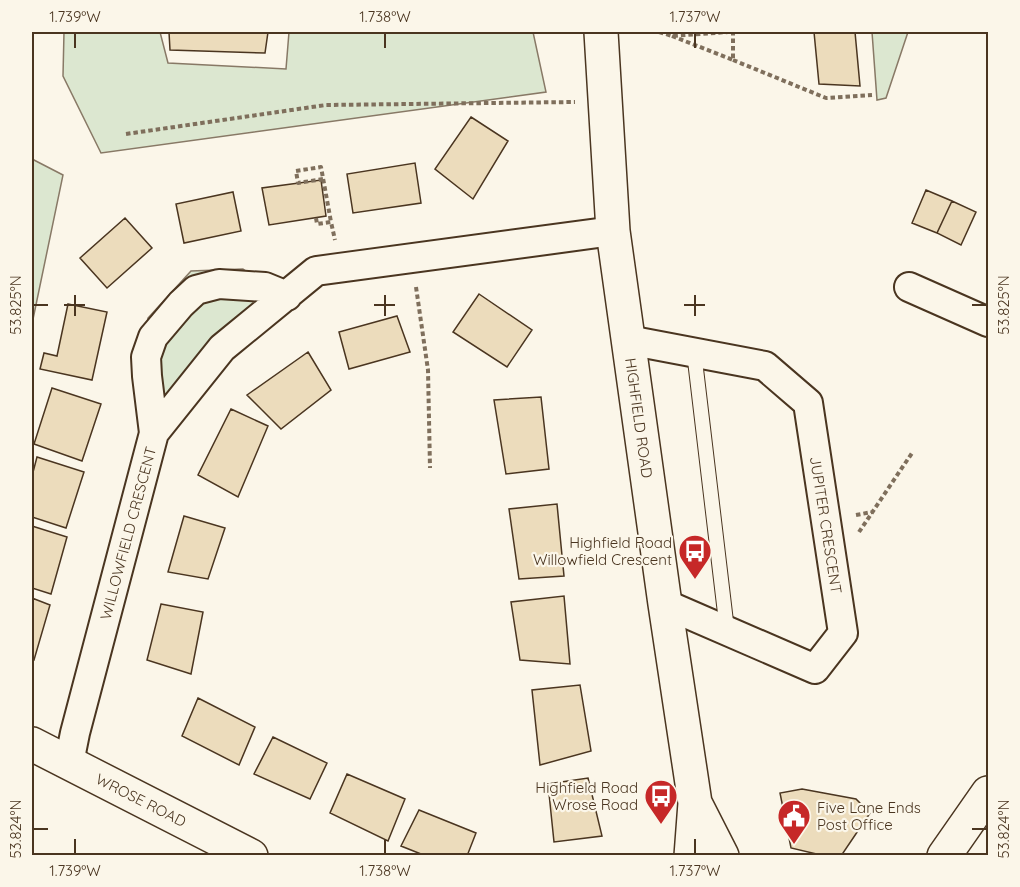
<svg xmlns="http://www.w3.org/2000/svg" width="1020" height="887" font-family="Quicksand,sans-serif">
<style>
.green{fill:#dce7d0;stroke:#887966;stroke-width:1.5}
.building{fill:#ecdcbc;stroke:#4a3520;stroke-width:1.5}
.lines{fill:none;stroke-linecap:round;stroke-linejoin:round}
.lane-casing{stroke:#4a3520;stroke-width:16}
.street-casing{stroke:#4a3520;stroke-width:32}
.secondary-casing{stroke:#4a3520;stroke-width:36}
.path{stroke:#7f6f5c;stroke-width:4;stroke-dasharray:4.5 3;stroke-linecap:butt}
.lane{stroke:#fbf6e9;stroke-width:14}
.street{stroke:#fbf6e9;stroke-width:28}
.secondary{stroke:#fbf6e9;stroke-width:33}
.ticks{fill:none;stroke:#4a3520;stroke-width:2}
.labels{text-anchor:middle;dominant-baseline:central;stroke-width:4.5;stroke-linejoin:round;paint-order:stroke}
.street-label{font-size:15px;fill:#4a3520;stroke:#fbf6e9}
.poi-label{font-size:15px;fill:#4a3520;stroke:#fbf6e9;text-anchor:end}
.neatline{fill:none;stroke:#4a3520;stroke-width:2}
.ticks-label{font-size:15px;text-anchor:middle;fill:#4a3520}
</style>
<rect width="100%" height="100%" fill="#fbf6e9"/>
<path class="green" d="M64,32H160L168,63L286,69L289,32H533L546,92L101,153L63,76Z
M872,32H908L886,98L877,100Z
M32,159L63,175L32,324Z
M243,269L288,301L154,433L138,403L148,318L191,271Z"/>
<path class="building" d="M169,32H268L265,53L170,50Z
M814,32H855L860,86L819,84Z
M471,117L508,141L473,199L435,169Z
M415,163L421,203L353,213L347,174Z
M321,180L326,216L269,225L262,188Z
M926,190L952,201L937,233L912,223Z
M233,192L241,231L184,243L176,204Z
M952,201L976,212L961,245L937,233Z
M125,218L152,248L107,288L80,258Z
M479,294L532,330L507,367L453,332Z
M68,304L107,312L92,380L40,369L44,353L57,356Z
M397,316L410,352L349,369L339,332Z
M308,352L331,390L281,429L247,395Z
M52,388L101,404L82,461L34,444Z
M541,397L549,469L506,474L494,400Z
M231,409L268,426L238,497L198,475Z
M37,457L84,472L66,528L32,517V476Z
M557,504L564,576L519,579L509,509Z
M184,516L225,528L208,579L168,572Z
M32,526L67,537L51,594L32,588Z
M564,596L570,664L520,660L511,602Z
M32,598L50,605L34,660L32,659Z
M161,604L203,612L191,674L147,660Z
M580,685L591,751L540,765L532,690Z
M198,698L255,727L239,765L182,736Z
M273,737L327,763L310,799L254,774Z
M347,774L405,799L388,841L330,813Z
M588,778L602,836L554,842L548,784Z
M802,789L856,799L870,813L841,856H825L791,848L780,793Z
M419,810L476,833L467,856H426L401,846Z"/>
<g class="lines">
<defs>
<path id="lane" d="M694,352L727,630"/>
<path id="street" d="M909,287L988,322
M628,340L765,366L808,403L843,633L815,669L665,604
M154,433L147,376L146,357L153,337L181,304L196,290L219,284L265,287L287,296
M69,763L75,733L154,433L222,348L316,271L613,231"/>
<path id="secondary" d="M601,32L613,231L665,604L695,803L691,856
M32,744L251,856
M695,803L722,856
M944,856L988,793"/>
</defs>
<use href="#lane" class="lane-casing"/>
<use href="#street" class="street-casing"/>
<use href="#secondary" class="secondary-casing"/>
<path class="path" d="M659,32L672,36L728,32
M672,36L733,60V32
M733,60L826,98L872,95
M126,134L326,105L575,102
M323,179L298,183L296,171L321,167L331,222
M316,218L317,224L331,222L335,240
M416,287L428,370L430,468
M856,515L872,512
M859,532L912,453"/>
<use href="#lane" class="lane"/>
<use href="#street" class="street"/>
<use href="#secondary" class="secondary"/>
</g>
<path class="ticks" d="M75,33V48M385,33V48M695,33V48M75,295V316M385,295V316M695,295V316M33,305H48M64,305H85M374,305H395M684,305H705M972,305H987M33,829H48M972,829H987M75,839V854M385,839V854M695,839V854"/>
<defs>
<symbol id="bus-pin" viewBox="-11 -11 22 30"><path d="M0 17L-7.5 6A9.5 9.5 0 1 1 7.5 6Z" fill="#c62828" stroke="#fbf6e9"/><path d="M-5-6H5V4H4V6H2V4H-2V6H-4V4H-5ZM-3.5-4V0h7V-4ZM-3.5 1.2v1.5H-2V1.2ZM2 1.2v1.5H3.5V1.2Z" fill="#fff"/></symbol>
<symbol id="civic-pin" viewBox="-11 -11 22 30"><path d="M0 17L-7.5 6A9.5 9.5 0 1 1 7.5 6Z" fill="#c62828" stroke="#fbf6e9"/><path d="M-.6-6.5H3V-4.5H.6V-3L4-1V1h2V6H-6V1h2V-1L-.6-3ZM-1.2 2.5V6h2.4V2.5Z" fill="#fff"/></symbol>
</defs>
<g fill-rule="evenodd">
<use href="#bus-pin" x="676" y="532" width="38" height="52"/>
<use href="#bus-pin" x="642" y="777" width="38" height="52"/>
<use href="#civic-pin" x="775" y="797" width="38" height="52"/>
</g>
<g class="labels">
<g class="street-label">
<text transform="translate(639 418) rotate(82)">HIGHFIELD ROAD</text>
<text transform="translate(826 525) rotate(81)">JUPITER CRESCENT</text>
<text transform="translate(128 533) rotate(-75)">WILLOWFIELD CRESCENT</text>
<text transform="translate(141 800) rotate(27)">WROSE ROAD</text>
</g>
<g class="poi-label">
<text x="672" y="542">Highfield Road<tspan x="672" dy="17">Willowfield Crescent</tspan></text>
<text x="638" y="787">Highfield Road<tspan x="638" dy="17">Wrose Road</tspan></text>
<text x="817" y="807" text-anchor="start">Five Lane Ends<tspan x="817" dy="17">Post Office</tspan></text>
</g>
</g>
<rect width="1020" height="887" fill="none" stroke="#fbf6e9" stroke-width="66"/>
<rect x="33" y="33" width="954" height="821" class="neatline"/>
<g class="ticks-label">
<text x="75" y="22">1.739°W</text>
<text x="385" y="22">1.738°W</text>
<text x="695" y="22">1.737°W</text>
<text transform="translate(16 305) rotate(-90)" y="5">53.825°N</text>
<text transform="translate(1004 305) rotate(-90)" y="5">53.825°N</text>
<text transform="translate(16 829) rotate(-90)" y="5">53.824°N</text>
<text transform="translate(1004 829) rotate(-90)" y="5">53.824°N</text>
<text x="75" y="876">1.739°W</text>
<text x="385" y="876">1.738°W</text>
<text x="695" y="876">1.737°W</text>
</g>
</svg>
